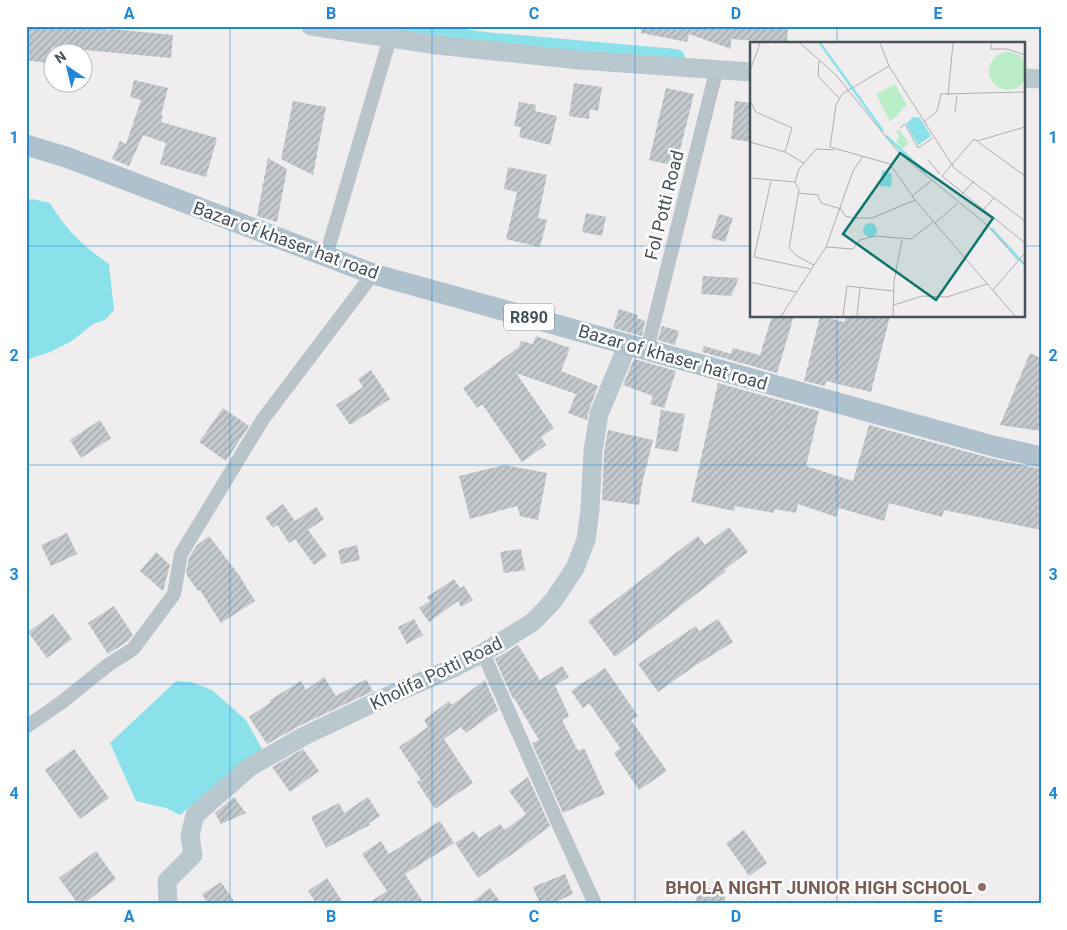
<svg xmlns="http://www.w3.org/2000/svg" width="1067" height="930" font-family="Roboto,sans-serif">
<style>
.water{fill:#8be1e9}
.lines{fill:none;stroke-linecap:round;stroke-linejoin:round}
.canal{stroke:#8be1e9;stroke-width:18}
.building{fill:url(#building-hatch)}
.street{stroke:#b9c4ca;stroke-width:14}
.secondary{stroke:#b9c7cf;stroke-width:19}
.primary{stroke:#aec1cc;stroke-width:21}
.grid{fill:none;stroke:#1e87d9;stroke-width:1;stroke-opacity:0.55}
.education-dot{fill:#8d6e63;stroke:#fff;stroke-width:2}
.labels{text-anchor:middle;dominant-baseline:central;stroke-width:5;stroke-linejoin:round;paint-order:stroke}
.shield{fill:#fff;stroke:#7e878c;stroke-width:1}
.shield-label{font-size:16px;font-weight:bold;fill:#46535a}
.street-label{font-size:18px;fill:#46535a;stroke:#fff}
.education-label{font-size:18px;font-weight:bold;fill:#785e54;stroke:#fff;text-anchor:end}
.inset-river{fill:none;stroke:#8be1e9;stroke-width:2.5}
.inset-road{fill:none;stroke:#acafb3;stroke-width:1}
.view{fill:#0f766e;fill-opacity:0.15;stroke:#0f766e;stroke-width:2.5}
.inset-edge{fill:none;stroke:#46535a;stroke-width:2.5}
.neatline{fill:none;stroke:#1e87d9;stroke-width:2}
.grid-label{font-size:16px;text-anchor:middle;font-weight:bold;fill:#1e87d9}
</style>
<defs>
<pattern id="building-hatch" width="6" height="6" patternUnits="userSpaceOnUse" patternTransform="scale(1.25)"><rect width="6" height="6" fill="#c4c9cd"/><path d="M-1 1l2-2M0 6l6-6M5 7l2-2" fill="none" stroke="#a1a6a9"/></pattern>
</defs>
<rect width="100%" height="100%" fill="#f0edee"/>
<path class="water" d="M32,199L50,203C66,230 83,246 109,264L114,310L105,320L93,324L72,341L50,352L26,360V201Z
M176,681L191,682L212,690L246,720L262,749L180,815L166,808L136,801L110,743Z"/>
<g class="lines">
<path class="canal" d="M378,26L484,41L676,58"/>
</g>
<path class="building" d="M26,26H81L111,30V29L173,35L171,58L52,47L49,63L31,61L26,59Z
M641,26H788L787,43L731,39V49L689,34L687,42L641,33Z
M134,80L168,88L161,115L163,116L161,122L217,138L206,177L160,164L166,143L143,135L129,166L112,159L120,141L126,144L141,100L130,97Z
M574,83L602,87L598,111L590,109L589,119L569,116Z
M666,88L694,94L676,166L649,160Z
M293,101L326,107L313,175L281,159Z
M735,101L751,103V142L731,139Z
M519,102L536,105L535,111L557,116L550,145L519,137L521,127L514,126Z
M268,158L287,169L277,222L257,216Z
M508,167L547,175L538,218L547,220L540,247L506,239L517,192L504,189Z
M586,213L606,217L602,236L582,232Z
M719,214L733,218L725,242L711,238Z
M703,276L739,278L731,296L701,294Z
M619,309L638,315L637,318L645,321L642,336L613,328Z
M772,316H794L777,373L702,352L704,346L731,354L733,348L760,355Z
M820,316L844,322L847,316H890L871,392L826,381L825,386L804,381Z
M662,326L679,331L675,345L658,340Z
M536,336L570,348L561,371L598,386L589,410L587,420L568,413L576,394L516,373L554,428L541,437L546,445L522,462L482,404L477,408L463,388L519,347L521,341L533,344Z
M1030,353L1041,358V431L1000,425Z
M634,359L676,371L664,408L650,404L653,396L623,385Z
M371,370L390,399L350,425L336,405L363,387L358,379Z
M718,383L819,411L806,466L853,481L869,425L990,458L1041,469V530L944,510L942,517L889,503L884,521L839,508L836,517L798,504L796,513L775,509L774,513L735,506L734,511L691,502Z
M223,408L249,426L226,461L199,442Z
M661,410L685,414L678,452L655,448Z
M100,420L111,438L81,458L70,440Z
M608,430L653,440L642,484L639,505L602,500L604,452Z
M504,465L547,473L538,520L520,516L517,506L470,519L459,476Z
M283,504L295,521L316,507L324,519L308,530L327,556L314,565L295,539L289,543L277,525L273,528L265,517Z
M729,527L748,552L724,570L726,571L615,657L588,621L698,536L705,545Z
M67,533L77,554L51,566L41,545Z
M209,536L239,575L255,601L221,623L200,590L198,591L186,574L189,557L197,545Z
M357,545L360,560L341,564L338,550Z
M521,549L525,570L504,573L500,552Z
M156,552L170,565L163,591L140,571Z
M454,579L460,588L464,586L473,600L461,607L458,601L429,622L419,608L430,601L427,597Z
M114,606L133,635L128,641L108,654L88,623Z
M53,614L72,639L47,658L28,632Z
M414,619L423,635L407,644L398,627Z
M718,619L733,642L693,667L658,692L638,664L696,626L699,631Z
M518,645L540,680L562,666L569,677L555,685L569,716L562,720L578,751L584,748L605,794L563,813L532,743L539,740L514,698L513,699L495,659Z
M605,668L638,716L631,720L667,771L639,790L614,753L620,748L589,703L583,708L571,691Z
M324,677L336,696L366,679L373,691L299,726L267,744L249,717L271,702L270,700L301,681L306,690Z
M485,680L498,710L466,733L461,727L444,739L473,783L435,809L417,782L421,780L399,747L428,727L424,720L449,701L452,705Z
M74,749L109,798L80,819L45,770Z
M303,749L319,771L290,792L272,767Z
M528,777L550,826L518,850L478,878L455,843L474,831L479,838L500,824L505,830L526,814L509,791Z
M234,797L246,813L221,824L215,813Z
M368,797L380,816L369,823L370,825L326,848L311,817L339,803L344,813Z
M440,821L454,843L405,874L424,904H367L387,891L362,854L381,841L389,854Z
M744,830L767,863L749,876L726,843Z
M96,851L116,879L83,904H78L59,878Z
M565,874L573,894L551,904H540L533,887Z
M327,878L344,904H317L308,891Z
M221,882L236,904H208L202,894Z
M490,888L502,904H470Z
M697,888L725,889V904H696Z"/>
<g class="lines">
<path class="street" d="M326,256L390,38
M647,350L717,68
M483,653L558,823L595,904
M26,727L62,702L108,665L133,649L174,594L181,554L263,419L373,274"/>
<path class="secondary" d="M311,26L437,45L579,60L751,72
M1023,78L1041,79
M168,904L167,881L193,855L190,836L195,815L250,767L304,736L386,697L453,668L483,653L533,622L553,601L575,568L586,540L590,509L593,451L599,414L628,344"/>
<path class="primary" d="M26,145L66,157L373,274L993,446L1041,457"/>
</g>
<path class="grid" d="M230,26V904M432,26V904M635,26V904M837,26V44M26,246H751M1023,246H1041M837,316V904M26,465H1041M26,684H1041"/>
<circle class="education-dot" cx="982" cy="887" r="5"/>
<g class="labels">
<rect class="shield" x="504" y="303.5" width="50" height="27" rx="4"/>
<g class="shield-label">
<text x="529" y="317">R890</text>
</g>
<g class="street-label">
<text transform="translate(664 205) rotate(-76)">Fol Potti Road</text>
<text transform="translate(286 240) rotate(20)">Bazar of khaser hat road</text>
<text transform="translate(673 357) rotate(16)">Bazar of khaser hat road</text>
<text transform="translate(436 673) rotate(-26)">Kholifa Potti Road</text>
</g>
<g class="education-label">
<text x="972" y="887">BHOLA NIGHT JUNIOR HIGH SCHOOL</text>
</g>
</g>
<g transform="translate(750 42)">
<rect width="275" height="275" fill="#f0edee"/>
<path d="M239 29a19 19 0 1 1 38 0a19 19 0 1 1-38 0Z" fill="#bcedc9"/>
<path d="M145,42L157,63L140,80L126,52ZM149,87L159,102L152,107L146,100L149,94L146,89Z" fill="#bcedc9"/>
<path d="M163,75L170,76L181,94L168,103L156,82ZM132,128L142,132L141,145L130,144ZM113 188a7 7 0 1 1 14 0a7 7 0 1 1-14 0Z" fill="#8be1e9"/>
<path class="inset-river" d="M70,1L133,89M136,94L176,131M241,186L275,223"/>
<path class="inset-road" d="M50,1L86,33L150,112L236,182L269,219M130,1L139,24L92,52L86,63L80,105L140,122L165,158L265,274M241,1V7H257L275,13M69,19L68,34L89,56M139,24L204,126L275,179M0,29L10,1M198,53L203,1M0,59L6,70L42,86L35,110M205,70L207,53M174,80L187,69L191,52L275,50M150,86L155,82L168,106L183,96M227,99L275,85M0,100L35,110L54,121M178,118L190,132M275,134L224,97L192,134L275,201M0,136L45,140L49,127L66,107L84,108M21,139L4,215L61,227M45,140L49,148L39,206L47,214L64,223M48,151L68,153L71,161L91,167L95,174L103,176H122L165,158M212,152L224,139M162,154L181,139M232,169L244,156M185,181L208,161M76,205L103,207L110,198L125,194L161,197L183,180M0,240L46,250M243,248L275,211M144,263L172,254L197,255L237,242M31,274L76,205L103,129L113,114M93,274L97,244L143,249M107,274L110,246M143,274L144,239L152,198"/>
<path class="view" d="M150,111L243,176L186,258L93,192Z"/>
<rect width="275" height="275" class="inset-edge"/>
</g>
<rect width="1067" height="930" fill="none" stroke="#ffffff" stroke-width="55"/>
<g transform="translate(68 68) rotate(325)"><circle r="24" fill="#ffffff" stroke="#b5babd"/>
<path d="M0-4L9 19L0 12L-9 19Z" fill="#1e87d9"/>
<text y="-8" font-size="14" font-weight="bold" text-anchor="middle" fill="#46535a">N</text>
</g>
<rect x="28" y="28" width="1012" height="874" class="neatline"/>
<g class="grid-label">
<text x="129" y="19">A</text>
<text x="331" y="19">B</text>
<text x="534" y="19">C</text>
<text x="736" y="19">D</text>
<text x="938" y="19">E</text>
<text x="14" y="143">1</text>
<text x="1053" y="143">1</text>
<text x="14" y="361">2</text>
<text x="1053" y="361">2</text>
<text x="14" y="580">3</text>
<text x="1053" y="580">3</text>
<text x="14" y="799">4</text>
<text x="1053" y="799">4</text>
<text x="129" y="922">A</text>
<text x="331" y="922">B</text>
<text x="534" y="922">C</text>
<text x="736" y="922">D</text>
<text x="938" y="922">E</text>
</g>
</svg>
